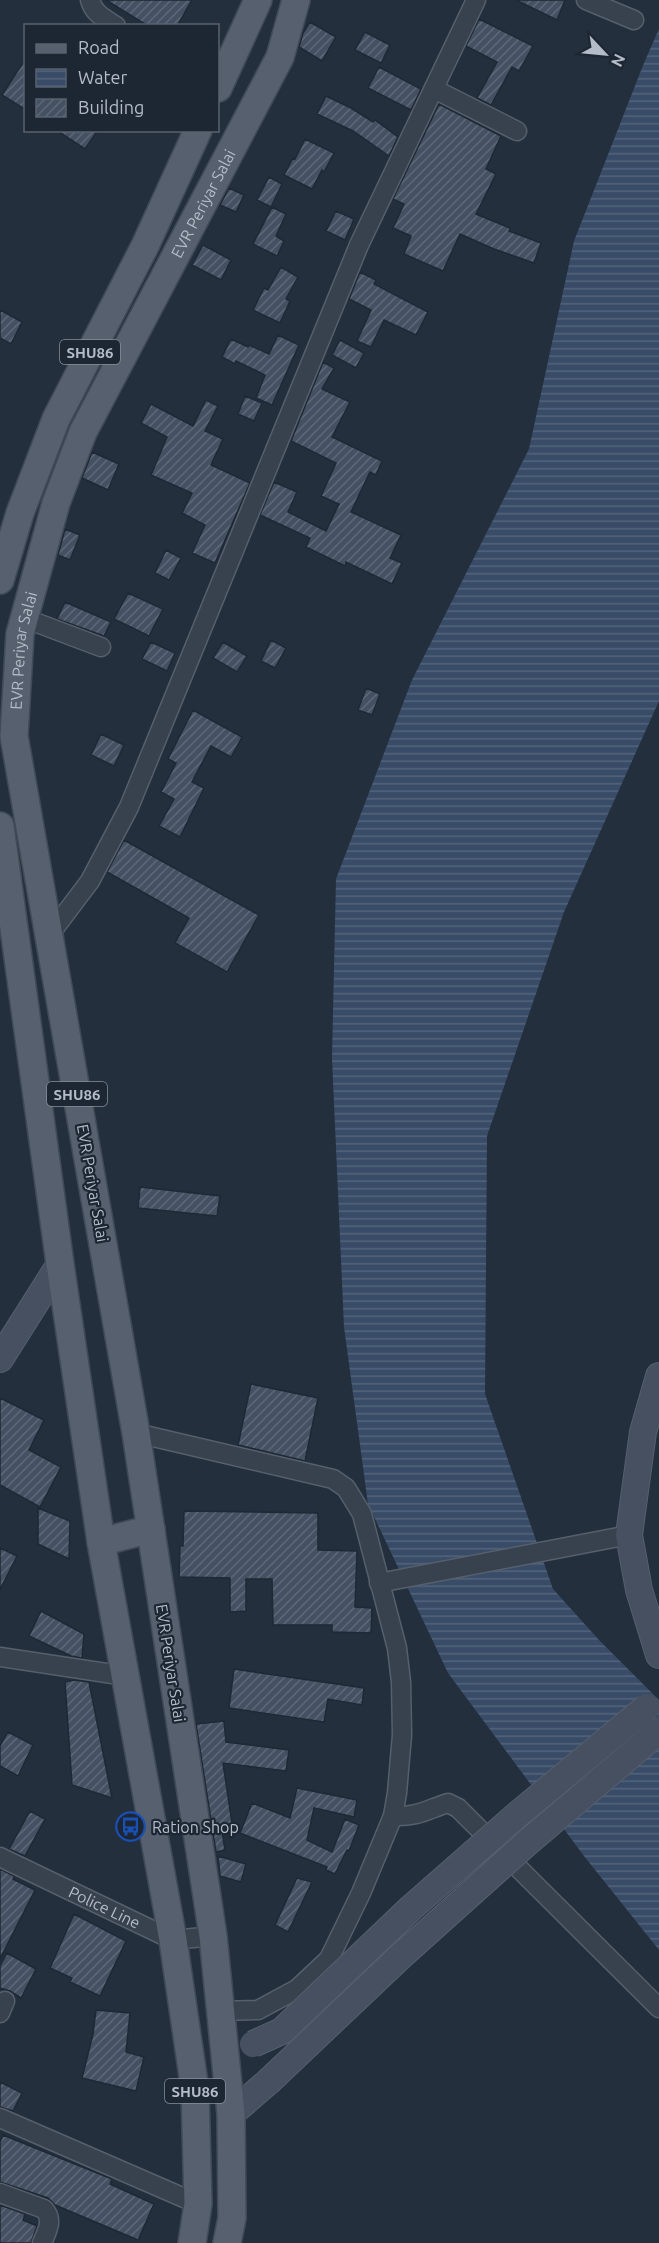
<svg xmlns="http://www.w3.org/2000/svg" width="659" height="2243" font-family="Ubuntu,sans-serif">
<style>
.water{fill:url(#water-rules)}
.building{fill:url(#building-hatch);stroke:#1f2835;stroke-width:1.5}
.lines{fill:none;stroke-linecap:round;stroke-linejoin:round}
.street-casing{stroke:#565f6c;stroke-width:21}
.secondary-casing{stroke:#565f6c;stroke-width:28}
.primary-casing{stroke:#414a57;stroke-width:30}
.street{stroke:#38414e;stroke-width:18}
.secondary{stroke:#465061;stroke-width:26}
.primary{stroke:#56606e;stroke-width:27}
.secondary-bridge-casing{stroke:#565f6c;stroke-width:28;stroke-linecap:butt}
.secondary-bridge{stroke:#465061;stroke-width:26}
.labels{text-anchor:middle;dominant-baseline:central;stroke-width:4.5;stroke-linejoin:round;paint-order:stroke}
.shield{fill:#1d2633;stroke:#878f9c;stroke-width:1.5}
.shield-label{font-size:15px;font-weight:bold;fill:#b4bcc9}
.street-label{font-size:16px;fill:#b4bcc9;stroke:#1d2633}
.poi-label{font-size:16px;fill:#b4bcc9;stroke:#1d2633;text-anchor:start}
</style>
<defs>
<pattern id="water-rules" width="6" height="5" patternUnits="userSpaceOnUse" patternTransform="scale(1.5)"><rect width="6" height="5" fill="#394c67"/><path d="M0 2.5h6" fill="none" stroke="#53647b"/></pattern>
<pattern id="building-hatch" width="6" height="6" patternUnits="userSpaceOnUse" patternTransform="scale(1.5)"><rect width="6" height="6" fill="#455162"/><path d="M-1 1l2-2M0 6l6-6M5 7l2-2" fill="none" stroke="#5d6877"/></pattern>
</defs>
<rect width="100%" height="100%" fill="#242f3e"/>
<path class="water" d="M659,29V701L564,912L487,1136L485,1394L553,1589L599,1640L659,1700V1950L584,1856L448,1673L368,1504L344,1327L332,1058L336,879L412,680L529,449L574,241L644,63Z"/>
<path class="building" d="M106,0H192L177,26H148Z
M516,0H565L557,20Z
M479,19L533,46L519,71L512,67L491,105L477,98L497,62L466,46Z
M310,22L336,37L322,61L299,47L303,33Z
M365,32L390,45L381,63L355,50Z
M26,58V110L2,95Z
M379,67L421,89L411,110L368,88Z
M326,96L351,108L373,122L375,120L398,137L389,156L353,131L317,114Z
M439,104L501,136L486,169L496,174L476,214L510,228L509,231L541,243L534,263L494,249L460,234L443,271L404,254L411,236L393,228L404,204L393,199Z
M56,130H98L85,149Z
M305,139L334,153L324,172L322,170L312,189L284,175L293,158L295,159Z
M269,177L282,184L271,207L257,200Z
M229,188L244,195L236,212L220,205Z
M272,207L286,214L276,236L284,241L277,256L253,244Z
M336,211L354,219L345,240L326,231Z
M203,245L231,260L221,280L192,265Z
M281,267L298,277L286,299L290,301L280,323L253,310L264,288L268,290Z
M360,272L376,280L374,284L428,312L416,335L384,320L371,347L357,341L371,310L349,299Z
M0,310L22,322L11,344L0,338Z
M278,335L299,345L272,405L256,398L265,375L236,361L235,364L222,357L231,339L248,347L249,345L269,354Z
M340,340L364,353L356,368L332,355Z
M323,362L334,368L322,389L350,402L332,437L382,461L376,475L370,472L351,512L401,535L390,558L402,563L392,584L346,562L345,566L306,547L310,538L260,515L274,482L297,492L288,512L326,531L339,504L321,496L336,463L291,441Z
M245,396L262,403L254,421L238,414Z
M206,400L218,406L205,431L223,439L211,465L250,483L215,563L192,553L205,525L182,513L192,493L151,475L167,437L141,423L151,404L193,426Z
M92,452L119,464L108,490L82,478Z
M65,529L80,535L70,560L58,555Z
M166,550L181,558L169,580L155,573Z
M128,593L163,609L149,636L114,619Z
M65,602L111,622L104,636L57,619Z
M271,640L286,648L275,668L261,661Z
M151,642L175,653L167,671L142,659Z
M223,642L247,656L237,672L213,658Z
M366,688L380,694L372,715L358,710Z
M193,710L242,737L231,757L211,746L192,782L204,788L180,837L159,826L174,799L161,792L176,763L168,759Z
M101,734L124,745L114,766L91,755Z
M124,840L259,915L227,972L175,943L189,918L107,872Z
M140,1187L220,1196L217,1216L138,1208Z
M251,1384L318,1398L305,1461L238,1445Z
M0,1398L44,1420L29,1450L61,1467L40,1507L0,1485Z
M38,1508L70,1521L69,1559L38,1544Z
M184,1511L318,1513V1550L357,1551L355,1607L372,1608L371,1633L332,1632V1625H273L272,1579H246V1611L230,1612V1578L179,1577L180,1546H183Z
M0,1548L17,1556L0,1590Z
M41,1611L84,1634L82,1658L71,1656L29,1636Z
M234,1669L364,1688L362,1705L328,1699L324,1722L229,1708Z
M74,1680L89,1682L112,1798L72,1785L65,1682Z
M224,1721L226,1742L289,1750L286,1771L223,1763L233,1830L221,1825L225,1850L216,1852L196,1724Z
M8,1732L33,1745L18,1776L0,1766V1746Z
M297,1788L357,1800L354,1817L314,1808L307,1840L332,1852L345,1819L359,1825L349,1851L347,1850L335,1874L326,1870L327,1867L240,1833L252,1803L290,1818Z
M30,1811L45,1819L25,1856L9,1849Z
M218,1856L246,1864L241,1882L220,1876Z
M0,1869L14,1876L13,1879L35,1890L0,1959Z
M297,1878L312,1882L288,1932L275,1925Z
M74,1914L126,1941L100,1996L70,1982L72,1978L50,1968Z
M7,1953L36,1969L21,1998L10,1991L0,1988V1966Z
M96,2010L130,2013L126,2052L144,2057L136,2091L82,2078L93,2034Z
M0,2082L22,2093L13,2111L0,2107Z
M3,2135L112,2179L110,2184L154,2204L138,2240L55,2205L48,2198L0,2182V2142Z
M0,2205L25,2214L23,2220L37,2226L31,2243H0Z"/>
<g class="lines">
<defs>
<g id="street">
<path d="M90,0C94,14 104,18 116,26"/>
<path d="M586,0L634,20"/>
<path d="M434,89L517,131"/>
<path d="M24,618L101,647"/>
<path d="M50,934L90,881L129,807L359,245L476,0"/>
<path d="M136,1433L333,1479L346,1488L362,1514L397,1648L401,1682L402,1735L397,1793L393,1816L361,1893L329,1959L297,1989L258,2010L220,2011"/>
<path d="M379,1583L629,1535"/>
<path d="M0,1657L126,1676"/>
<path d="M393,1816C418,1817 426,1810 448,1803L458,1808L659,2008"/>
<path id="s1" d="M0,1857L173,1940L213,1936"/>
<path d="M0,2013L5,2001"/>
<path d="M0,2118L198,2204"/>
<path d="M0,2193L44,2209C54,2220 47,2231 42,2243"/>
</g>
<path id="secondary" d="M0,1359L60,1264
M659,1376L643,1432L629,1535L639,1590L659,1655
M231,2114L268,2082"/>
<g id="primary">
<path d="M218,88L258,0"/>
<path d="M0,580L20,513L56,419L145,246L198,130"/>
<path d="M0,826L60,1264L101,1542L173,1940L195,2090L198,2204L192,2243"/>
<path d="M101,1542L151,1529"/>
<path id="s2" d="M227,2243L232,2218L231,2114L213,1936L136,1433L14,736L20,634L56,503L83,432L280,57L296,0"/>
</g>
</defs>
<use href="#street" class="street-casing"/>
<use href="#secondary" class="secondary-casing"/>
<use href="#primary" class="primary-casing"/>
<use href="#street" class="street"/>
<use href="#secondary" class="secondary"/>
<use href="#primary" class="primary"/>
<defs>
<path id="secondary-bridge" d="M253,2044L282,2031L411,1908L517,1815L647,1707
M268,2082L402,1955L528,1842L659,1731"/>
</defs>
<use href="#secondary-bridge" class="secondary-bridge-casing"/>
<use href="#secondary-bridge" class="secondary-bridge"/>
</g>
<defs>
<symbol id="bus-ring" viewBox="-11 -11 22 22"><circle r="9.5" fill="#1d2633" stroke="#1a4fb4" stroke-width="1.5"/><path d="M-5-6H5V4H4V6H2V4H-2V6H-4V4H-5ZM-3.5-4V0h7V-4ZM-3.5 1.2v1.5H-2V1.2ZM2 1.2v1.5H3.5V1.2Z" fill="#1a4fb4"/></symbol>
</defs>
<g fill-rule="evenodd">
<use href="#bus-ring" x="114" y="1810" width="33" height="33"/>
</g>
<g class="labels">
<g class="shield">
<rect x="60" y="340" width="60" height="24" rx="4.5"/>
<rect x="47" y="1082" width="60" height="24" rx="4.5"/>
<rect x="165" y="2079" width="60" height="24" rx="4.5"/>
</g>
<g class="shield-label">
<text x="90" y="352">SHU86</text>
<text x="77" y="1094">SHU86</text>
<text x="195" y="2091">SHU86</text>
</g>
<g class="street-label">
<text stroke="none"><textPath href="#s2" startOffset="2097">EVR Periyar Salai</textPath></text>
<text stroke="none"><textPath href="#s2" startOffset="1611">EVR Periyar Salai</textPath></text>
<text transform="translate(93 1183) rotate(80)">EVR Periyar Salai</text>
<text transform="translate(171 1663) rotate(81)">EVR Periyar Salai</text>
<text stroke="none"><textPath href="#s1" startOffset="116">Police Line</textPath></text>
</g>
<g class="poi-label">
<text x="152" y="1827">Ration Shop</text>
</g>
</g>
<rect x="24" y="24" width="195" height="108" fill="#1d2633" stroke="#59626f" stroke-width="1.5"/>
<rect x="36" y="44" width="30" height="9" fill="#56606e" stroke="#59626f" stroke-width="1.5"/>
<text x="78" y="54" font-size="18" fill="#b4bcc9">Road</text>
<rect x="36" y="69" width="30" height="18" fill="url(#water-rules)" stroke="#59626f" stroke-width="1.5"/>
<text x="78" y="84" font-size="18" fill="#b4bcc9">Water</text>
<rect x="36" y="99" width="30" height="18" fill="url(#building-hatch)" stroke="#59626f" stroke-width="1.5"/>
<text x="78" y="114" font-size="18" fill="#b4bcc9">Building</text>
<g transform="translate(605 54) rotate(116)" stroke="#1d2633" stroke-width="4.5" paint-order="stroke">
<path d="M0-4.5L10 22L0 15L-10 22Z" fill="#b4bcc9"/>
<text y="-9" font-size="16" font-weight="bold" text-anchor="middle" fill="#b4bcc9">N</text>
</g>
</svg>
